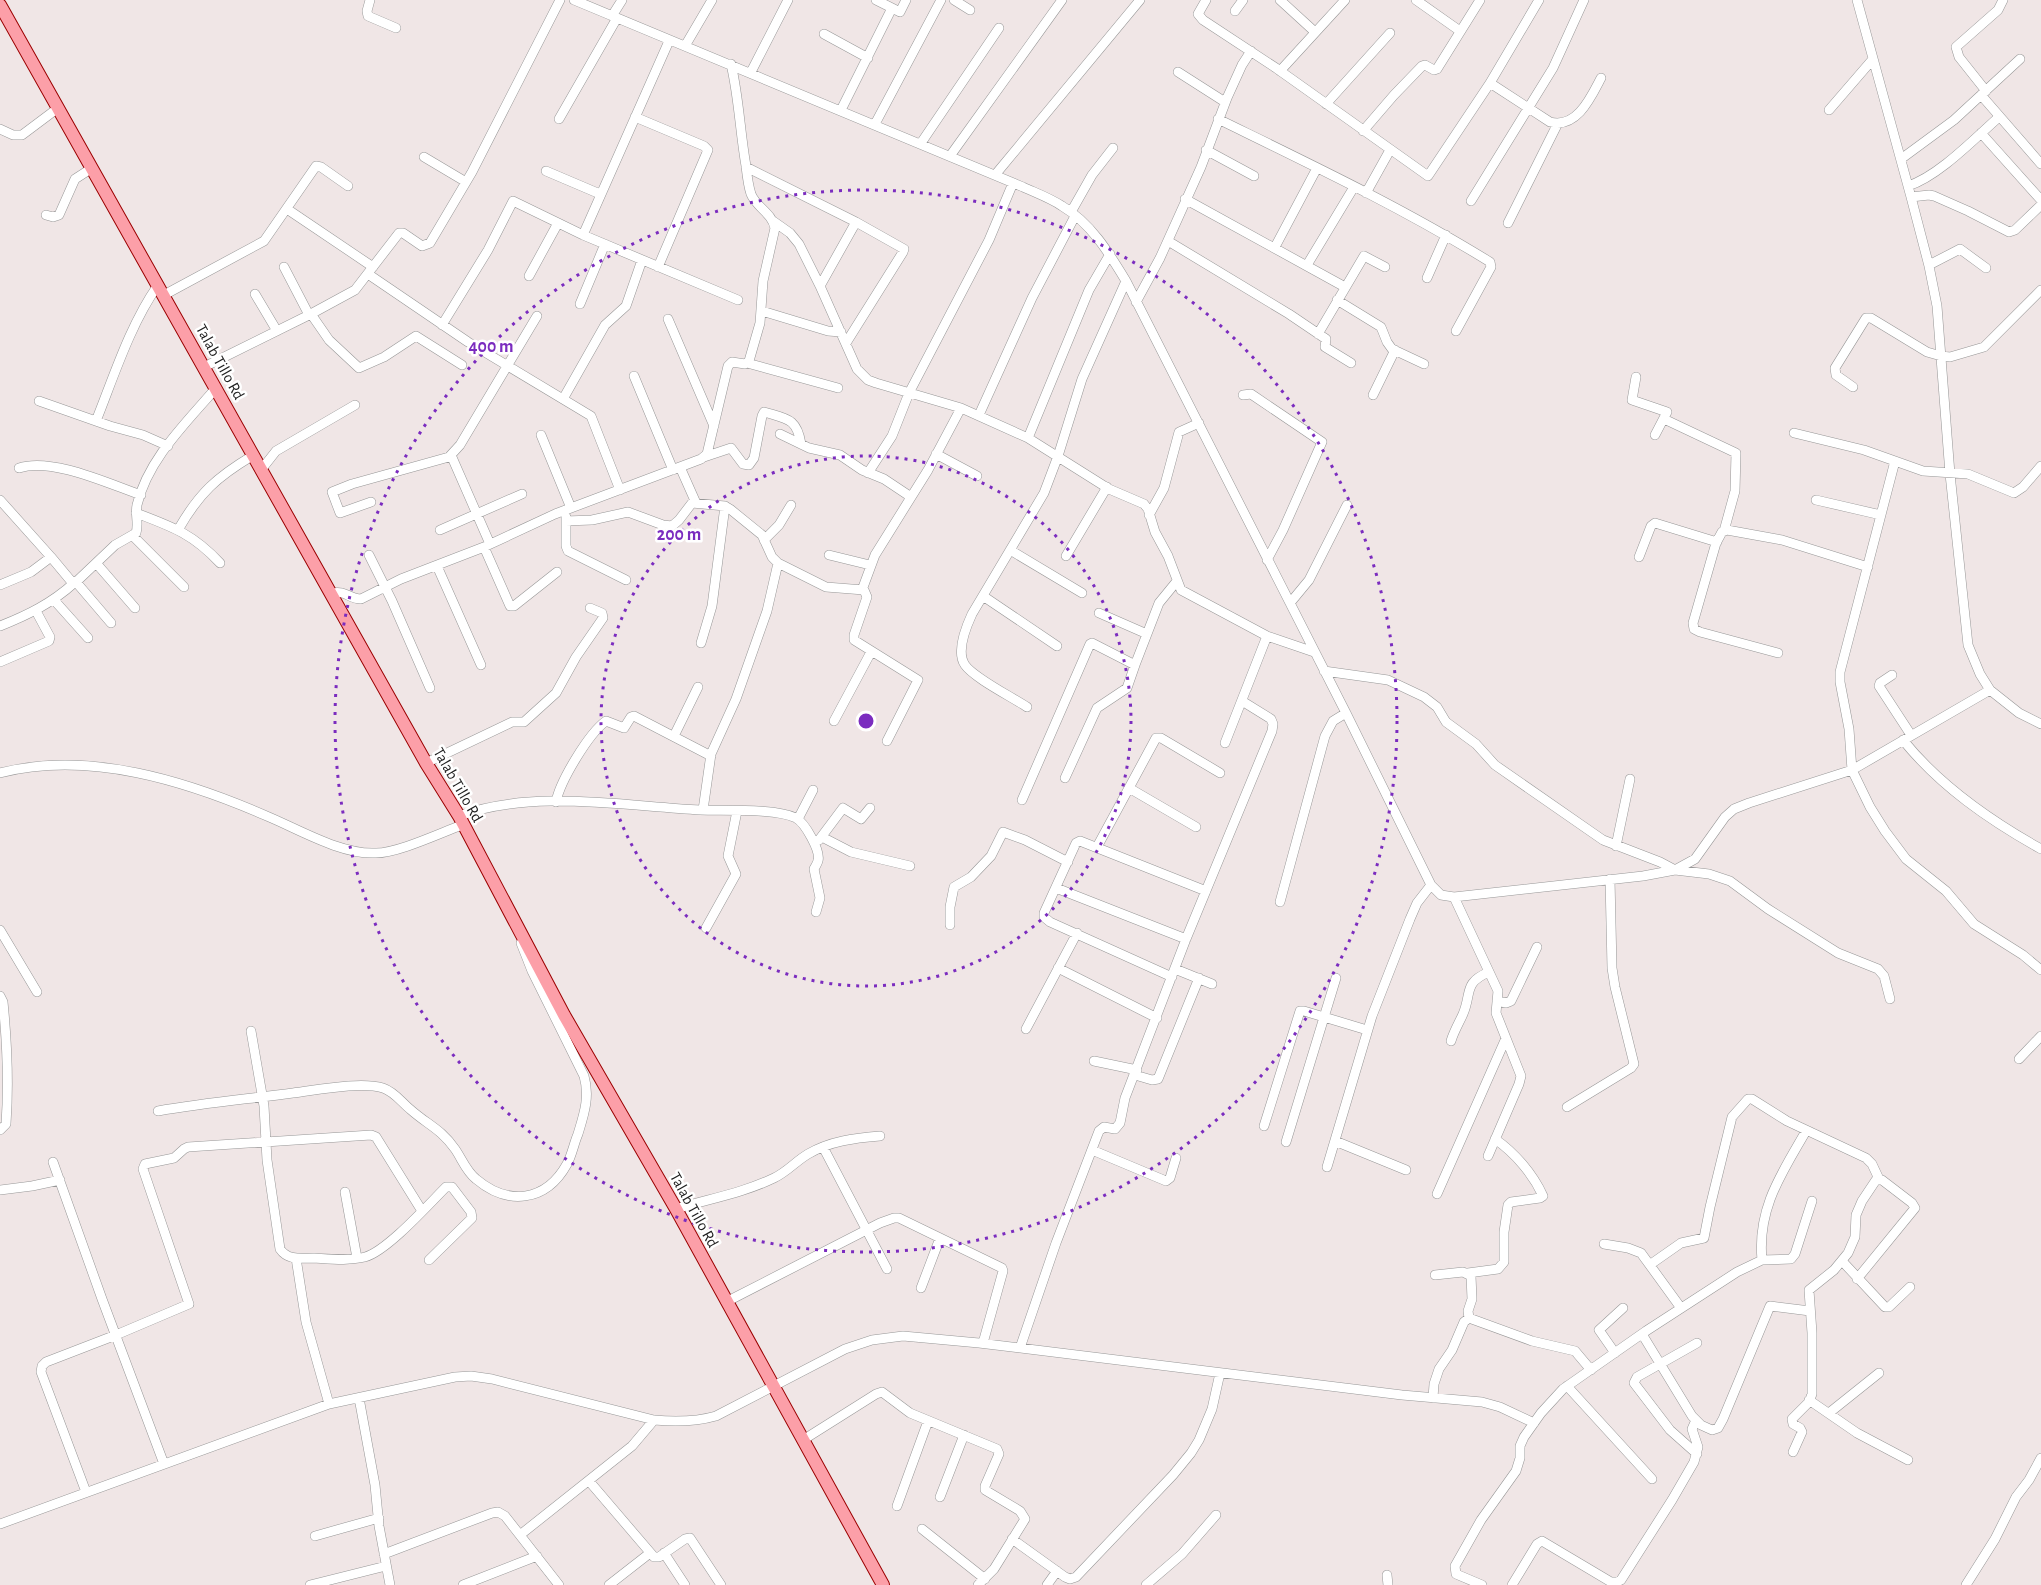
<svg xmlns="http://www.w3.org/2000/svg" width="2041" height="1585" font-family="'Alegreya Sans',sans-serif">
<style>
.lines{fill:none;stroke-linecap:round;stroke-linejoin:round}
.minor-casing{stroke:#979797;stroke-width:10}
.major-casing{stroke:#9b0100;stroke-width:14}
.minor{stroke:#fff;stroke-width:9}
.major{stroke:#fc9fa8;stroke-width:12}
.ring{fill:none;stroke:#7b2cbf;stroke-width:3;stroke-dasharray:3 6}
.labels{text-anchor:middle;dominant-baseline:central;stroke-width:5;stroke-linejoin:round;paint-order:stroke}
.street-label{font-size:16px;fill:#202020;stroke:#fff}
.centre{fill:#7b2cbf;stroke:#fff;stroke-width:3}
.ring-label{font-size:18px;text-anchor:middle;font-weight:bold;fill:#7b2cbf;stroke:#fff;stroke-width:5;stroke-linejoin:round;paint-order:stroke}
</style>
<rect width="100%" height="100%" fill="#f0e6e6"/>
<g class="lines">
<defs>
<path id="minor" d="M370,0L367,11L368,16L396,28
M574,0L1023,187C1036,193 1050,198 1062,206C1091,223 1109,253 1126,281L1346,713L1431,885L1441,895L1454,897L1643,876L1675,870L1695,859L1725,817L1734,809L1749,803L1852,770L1990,690
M876,0L892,8
M954,0L970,10
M1206,0L1198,14L1203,20L1276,68L1428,176L1490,83L1539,0
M1280,0L1315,32
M1416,0L1460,31
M1857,0L1911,197L1929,266L1937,306L1950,474L1968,645L1980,674L1990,690L2019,713L2041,724
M1235,11L1243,0
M612,16L622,0
M824,34L868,58
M685,46L712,0
M1280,71L1345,0
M751,72L788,0
M1178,72L1225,102
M1490,83L1550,122C1577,129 1591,97 1601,78
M1986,91L1959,57L1956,47L1998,10L2003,0
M1981,95L2041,164
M1326,104L1390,33
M841,110L892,8L900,12L906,0
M1829,110L1873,59
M635,117L704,146L708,150L658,267
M559,119L617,18
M1218,119C1310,164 1403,208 1490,262L1491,267L1456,331
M875,124L941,0
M0,129L13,135H22L58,108
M1363,131L1394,95L1422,66L1425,65L1434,70L1437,69L1480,0
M1981,133L2041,200
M921,143L999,28
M1206,150L1254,176
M950,156L1062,0
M424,157L466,182
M1901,159L1954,120L2020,59
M746,167L856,222L904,249L903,252L846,343
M546,171L600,194
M995,175L1140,0
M1908,186C1939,176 1975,138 1999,117
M1366,193L1390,150
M1911,197L1929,195L1934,196L1968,211L2009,232L2015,230L2041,205
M1185,199L1345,287
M1471,201L1553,68L1584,0
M287,209L373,267
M1071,212L1092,175L1113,148
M46,215L53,217L59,215L75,179L92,168
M773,221L790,233L799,244L820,286L857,369L868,380L876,383L961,408L1028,438L1109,489L1144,504L1148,509L1155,532L1168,556L1181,590L1267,636L1314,652
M1508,223L1558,123
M583,235L669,41
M1168,241L1289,314L1326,339L1325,347L1351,363
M1275,247L1317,168
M1307,265L1354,187
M1929,265L1960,249L1986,268
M284,267L309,315
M368,274L468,342L591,416L620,490
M529,276L558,223
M1427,278L1446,235
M820,286L856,222
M255,294L277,331
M164,295L264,241L316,166L321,167L348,186
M1337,300L1381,327L1387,342L1392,349L1424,364
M1136,302L1160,258L1201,167L1227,98L1242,65L1251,51
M580,304L605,244
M762,311L828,331L841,332
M311,314L329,340L359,368L384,357L416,336L462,365
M668,319L714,426
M442,325L488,250L513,201L583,235L738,300
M1318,334L1364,256L1385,267
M747,363L838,388
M204,367L309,315L355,290L399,233H403L422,246L430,243L472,172L560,0
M634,376L673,470
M1636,377L1632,400L1667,412L1655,435
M1853,387L1836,375L1835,368L1866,318H1871L1927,352L1941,356L1950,357L1984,347L2041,290
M1243,395L1251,394L1322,442L1283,530L1267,560
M1373,395L1395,350
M563,399L605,325L626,306L642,260
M39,401L110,426L143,435L168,446
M979,415L1032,298L1075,216
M1664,419L1736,453L1735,491L1724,531
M96,421C114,376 130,325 158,285
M1794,433L1864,450L1923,471L1968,474L2014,493L2023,487L2041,466
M780,434L809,448L840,455L862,470L884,479L911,497
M541,435L571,508
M1028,438L1089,290L1110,254
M936,454L977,476
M451,455L490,544
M704,457L731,448L743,464L749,465L754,458L762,416L764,412C787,419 797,418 801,444
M1895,461L1840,672V682L1849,729L1852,770L1870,807L1885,831L1906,859L1946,891L1974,924L2023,955L2041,970
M680,467L696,503
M19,468C52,457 109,484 141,495
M261,470L276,451L355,405
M868,473L892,436L909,393L989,240L1013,183
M0,500L51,557
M1816,500L1881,515
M371,502L340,513L332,492L352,484L449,457L460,445L537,316
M136,513C173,527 193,534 220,563
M1149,515L1164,488L1179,432L1199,423
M566,517V546L568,551L626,580
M566,521L592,520L628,512L663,525L672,526L679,520L692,503L725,506L730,509L762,535L772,557L778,563L826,587L864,590L867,597L854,635V640L918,680L887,741
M178,530C199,493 217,477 252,456
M440,530L522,494
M133,536L184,587
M764,540L779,525L791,505
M484,547L510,606H514L557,572
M1010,550L1082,593
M369,555L392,601L430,688
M829,555L870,565
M1066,556L1107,487
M1639,557L1651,526L1655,523L1717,542
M96,563L135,608
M437,566L481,665
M76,582L111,623
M0,585L31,572L51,557L71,581L76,582L115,545L136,533C139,524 135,515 137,505C148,459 186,423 216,388
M862,590L875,555L928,470L961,408
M332,593C346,590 349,599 361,599L401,579L484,547L555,514L701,459L707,454L728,366L732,362L745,364L749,361L760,323L763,281L775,228C772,213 756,207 751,194C748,185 747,175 746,166C740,132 739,98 731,64
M983,596L1057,646
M54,600L88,638
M1290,603L1309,580L1347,505
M1099,613L1147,634
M0,626C28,615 52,603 74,583
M701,643L712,606L725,506
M1778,653L1700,632L1694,629L1693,623L1716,543L1722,532L1727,530L1782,540L1868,567
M0,662L49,641L50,637L36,611
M1324,671L1388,680L1424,697L1437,707L1446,722L1476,744L1495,765L1590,831L1603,840L1660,862L1675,870L1709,874L1730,881L1768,909L1838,953L1878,969L1884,976L1890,999
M1892,675L1880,683L1879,686L1911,735
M1027,707C1012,697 974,678 965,665C956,652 966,627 972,614L1044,493L1058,456L1082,379L1126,281
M834,721L871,652
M674,736L698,687
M1903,740C1940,786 1989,820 2041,849
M1225,743L1267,636
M426,763L512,722H524L556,693L576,657L603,618L602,613L590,608
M0,773C89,750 187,781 269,817C300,830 342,855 376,853C398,853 440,833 462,825
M1065,778L1097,708L1127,688L1135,665
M1129,788L1196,827
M1022,800L1090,644L1092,643L1135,665L1159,603L1177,581
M556,802C560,781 589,733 606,721L624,728L631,717L634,716L711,756
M703,810L711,754L736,699L767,611L778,563
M459,816C532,789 623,806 700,810C724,811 775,808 796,818C805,823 821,851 818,861C817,864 815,867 814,869L820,898L816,912
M798,819L813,790
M822,837L851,852L910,866
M819,840L843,808L861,819L870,808
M1616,846L1630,779
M1097,847L1156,738H1161L1220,773
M1056,888L1186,939
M1454,897L1498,991L1496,1013L1521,1076L1519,1084L1488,1156
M1280,902L1325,736L1333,721L1346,713
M950,925V907L954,887L971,877L991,856L1003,832L1025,840L1068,862
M706,928L736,874L728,856L737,811
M0,930L37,992
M1058,968L1157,1018
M1175,969L1212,984
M1172,977L1050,922L1044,917V913L1076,843L1080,841L1206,891
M0,996L3,1002C7,1042 9,1083 6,1124L0,1130
M1497,1001L1506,1003L1511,1001L1537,947
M1026,1029L1077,933
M251,1031L264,1106L267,1160L280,1249C288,1261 302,1258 314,1258C331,1259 349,1261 365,1257C387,1251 429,1204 446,1187H452L471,1212L472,1218L429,1260
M1451,1041C1454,1031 1459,1023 1463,1014C1472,993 1463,983 1489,972
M2019,1059L2041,1036
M1094,1061L1137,1070
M1135,1075L1152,1080L1158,1079L1199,978
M1567,1107L1631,1068L1634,1064L1615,987L1612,968L1610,879
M158,1111C203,1103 248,1099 293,1093C317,1090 361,1081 383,1088C395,1092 402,1103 411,1110C428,1125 441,1129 455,1149C462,1159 466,1171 476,1179C508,1206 546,1202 567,1164C572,1155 574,1143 578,1134C584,1114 590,1097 584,1076L532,971L521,943
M1264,1126L1300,1011H1304L1367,1030
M1335,1141L1406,1170
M1286,1142L1336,978
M823,1147L887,1269
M1092,1150L1166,1181L1170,1178L1176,1158
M53,1162L102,1299L164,1464
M1327,1167L1372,1016L1410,919L1417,903L1431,885
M0,1190L32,1186L60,1180
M345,1192L357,1258
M1437,1194L1506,1038
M676,1209C708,1199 743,1193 774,1178C787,1172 796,1161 808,1154C830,1141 855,1138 880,1136
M1604,1244L1628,1248L1641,1253L1681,1308
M296,1258L306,1322L329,1404
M1762,1260C1757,1208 1782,1173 1806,1131
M1842,1261L1885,1307H1889L1910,1287
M1651,1264L1681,1243L1704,1238L1710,1207L1732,1117L1748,1099H1752L1787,1121L1866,1158L1872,1164L1879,1179
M1468,1273L1498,1269L1504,1262V1232L1508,1205L1511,1202L1540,1198L1543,1196C1533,1174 1515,1153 1495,1139
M1435,1275L1463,1272L1471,1276L1472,1299L1468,1311L1469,1318
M921,1288L940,1238
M726,1302L880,1223L894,1218H899L1002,1268L1003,1271L983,1343
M1642,1334L1692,1416L1701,1425L1712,1430L1718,1428L1723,1419L1770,1306L1810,1311
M1697,1343L1637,1377L1634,1383L1670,1430L1697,1454
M1020,1348L1056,1243L1099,1131L1104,1127L1115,1129L1120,1123L1125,1098L1186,939L1272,731L1273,724L1271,719L1242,701
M1615,1353L1599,1330L1623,1308
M1567,1386L1652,1479
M359,1398L375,1485L379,1526L390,1585
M1433,1398L1434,1384L1439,1369L1452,1350L1464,1322L1469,1318L1532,1341L1575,1351L1591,1370
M1809,1400L1857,1433L1908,1460
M1829,1413L1879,1373
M803,1440L876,1394L882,1392L910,1413L997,1449L999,1454L985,1486V1490L1020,1511L1025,1519L994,1569L978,1585
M1793,1452L1802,1432L1800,1428L1793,1424L1792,1419L1809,1402L1812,1394V1333L1809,1290L1834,1270L1848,1253L1855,1237L1856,1215L1862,1201L1876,1180H1882L1912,1203L1915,1208L1857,1279
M589,1481L654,1557H659L685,1539L690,1538L721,1585
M86,1492L41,1372L42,1366L46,1362L116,1335L189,1304L143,1169L145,1164L174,1158L184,1149L188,1147L371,1135L376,1137L422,1211
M940,1497L964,1435
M897,1506L928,1421
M0,1524L329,1404L455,1377L471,1376L492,1379L654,1420C676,1422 695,1422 716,1416L845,1349L872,1340L903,1336L979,1343L1402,1395L1482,1402L1500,1407L1534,1423
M922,1529L985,1579
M520,1535L632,1446L654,1420
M315,1536L379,1518
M1012,1539L1065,1577L1070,1579L1076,1577L1173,1475L1191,1453L1199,1440L1212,1409L1220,1373
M664,1553L685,1585
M384,1554L492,1513L498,1512L505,1516L559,1585
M1387,1575L1388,1585
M310,1585L386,1566
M463,1585L537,1556
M609,1585L650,1553
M1047,1585L1057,1571
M1146,1585L1182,1554L1216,1515
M1482,1585L1456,1574L1455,1566L1481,1520L1516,1471L1520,1458V1446L1524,1437L1541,1413L1563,1389L1646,1331L1737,1272L1762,1260L1791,1259L1795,1254L1812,1201
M1512,1585L1537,1544L1542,1541L1611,1582H1617L1621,1580L1672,1500L1694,1462L1698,1447L1692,1429L1696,1420
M1966,1585L1995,1539L2016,1497L2029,1480L2041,1458"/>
<path id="major" d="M0,5L426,763L459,816L564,1015L676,1209L883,1585"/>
</defs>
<use href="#minor" class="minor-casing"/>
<use href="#major" class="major-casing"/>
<use href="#minor" class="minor"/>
<use href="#major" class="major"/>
</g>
<g class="ring">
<circle cx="866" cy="721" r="265"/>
<circle cx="866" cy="721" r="531"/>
</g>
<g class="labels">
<g class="street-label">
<text transform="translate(220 362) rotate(61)">Talab Tillo Rd</text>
<text transform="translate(458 785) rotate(60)">Talab Tillo Rd</text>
<text transform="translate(694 1210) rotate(61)">Talab Tillo Rd</text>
</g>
</g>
<circle cx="866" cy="721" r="9" class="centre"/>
<g class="ring-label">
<text x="491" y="352">400 m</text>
<text x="679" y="540">200 m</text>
</g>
</svg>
